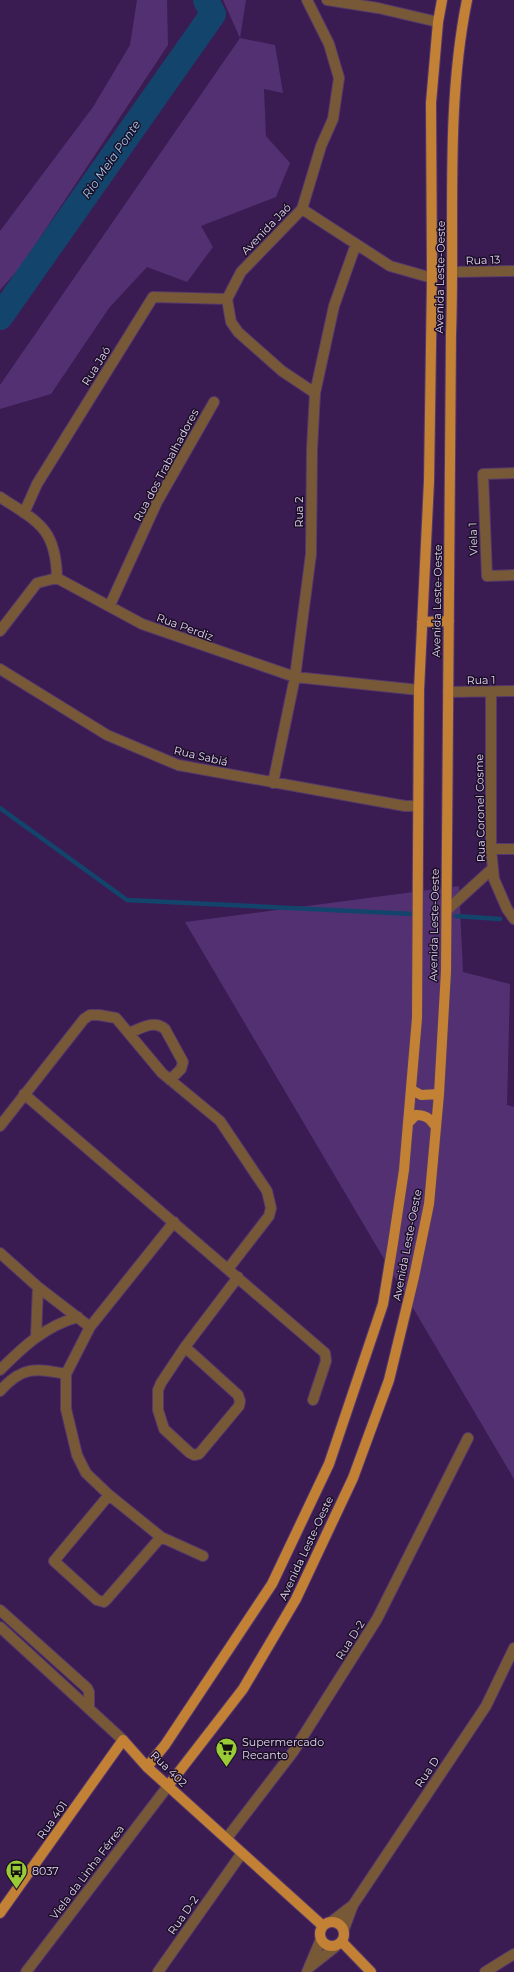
<svg xmlns="http://www.w3.org/2000/svg" width="514" height="1972" font-family="Montserrat,sans-serif">
<style>
.green{fill:#533072}
.lines{fill:none;stroke-linecap:round;stroke-linejoin:round}
.stream{stroke:#13456c;stroke-width:4.5}
.river{stroke:#13456c;stroke-width:26}
.minor-casing{stroke:#55396c;stroke-width:12}
.major-casing{stroke:#55396c;stroke-width:12}
.minor{stroke:#785937;stroke-width:10}
.major{stroke:#c28135;stroke-width:10}
.labels{text-anchor:middle;dominant-baseline:central;stroke-width:3;stroke-linejoin:round;paint-order:stroke}
.street-label{font-size:11px;fill:#e3d3f4;stroke:#1b0f26}
.poi-label{font-size:11px;fill:#e3d3f4;stroke:#1b0f26;text-anchor:start}
.water-label{font-size:12px;font-style:italic;fill:#a0c9ee;stroke:#1b0f26}
</style>
<rect width="100%" height="100%" fill="#3a1c52"/>
<path class="green" d="M137,0H167L168,45L19,269L0,290V231L93,107L130,45Z
M223,0H246L240,38L275,45L283,93L264,89L266,136L290,163L276,197L201,226L213,247L187,282L147,267L109,308L51,394L0,409V385L240,38Z
M459,886L463,972L510,984L507,1105L514,1107V1479L185,922Z"/>
<g class="lines">
<path class="stream" d="M0,808L127,900L413,914
M456,916L500,919"/>
<path class="river" d="M0,317L213,14L206,0"/>
<defs>
<path id="minor" d="M307,0L329,44L339,78L333,119L321,146L302,209L241,272L227,299L231,322L238,332L282,371L315,393
M327,0L378,8L438,22
M302,209L390,266L432,278
M453,272L514,271
M514,473L483,474L487,576L514,575
M0,497C38,522 56,528 57,578
M24,513L37,484L153,297L227,299
M57,578L142,624L295,677L419,690
M110,605L157,502L214,402
M0,631L37,583L57,578
M0,669L107,735L178,765L405,806H418
M448,692L514,691
M491,692V849L494,879L507,909L514,919
M273,783L295,677L311,554L312,449L315,393L334,306L356,244
M491,849H514
M447,910L493,868
M129,1033C140,1029 154,1019 165,1029L183,1062L181,1069L170,1080
M24,1094L325,1353L326,1361L313,1400
M0,1126L84,1019L90,1015H99L116,1018L162,1073L220,1121L267,1191L271,1208L269,1216L228,1269
M174,1222L90,1327L66,1374V1409L77,1455L86,1473L109,1495L161,1537L203,1556
M0,1253L38,1287L90,1327
M36,1337L38,1287
M185,1347L238,1395L240,1401L239,1406L199,1454L194,1455L190,1453L164,1429L158,1410V1390L161,1383L185,1347L238,1277
M0,1370C23,1347 45,1326 78,1317
M0,1391C22,1366 36,1368 66,1374
M109,1495L54,1561L97,1600L104,1602L107,1599L161,1537
M0,1610L87,1688L89,1692V1709
M0,1627L123,1740
M227,1838L293,1752L377,1619L468,1438
M331,1922L353,1905
M344,1929L353,1905L486,1706L514,1648
M311,1966L335,1947
M26,1972L168,1786
M158,1972L242,1853
M307,1972L321,1939
M485,1972L514,1954"/>
<path id="major" d="M422,622L449,621
M412,1090L421,1095L439,1094
M409,1122L416,1115C427,1115 430,1119 436,1127
M147,1767L165,1745L272,1584L329,1464L383,1304L393,1243L404,1170L417,1018L419,690L429,481L432,278L431,103L438,22L442,0
M168,1786L243,1689L296,1599L353,1478L389,1380L414,1277L429,1204L439,1094L446,971L451,334C455,223 445,109 467,0
M0,1913L123,1740L147,1767L323,1926
M320 1934a12 12 0 1 1 24 0a12 12 0 1 1-24 0Z
M342,1942L371,1972"/>
</defs>
<use href="#minor" class="minor-casing"/>
<use href="#major" class="major-casing"/>
<use href="#minor" class="minor"/>
<use href="#major" class="major"/>
</g>
<defs>
<symbol id="supermarket-pin" viewBox="-11 -11 22 30"><path d="M0 17L-7.5 6A9.5 9.5 0 1 1 7.5 6Z" fill="#99cb36" stroke="#1b0f26"/><path d="M-6-5.5h2.5l.6 2H6L4.5 2H-2.5L-4.4-4H-6ZM-1.5 3.2a1.3 1.3 0 1 0 .1 0ZM3 3.2a1.3 1.3 0 1 0 .1 0Z" fill="#111"/></symbol>
<symbol id="bus-pin" viewBox="-11 -11 22 30"><path d="M0 17L-7.5 6A9.5 9.5 0 1 1 7.5 6Z" fill="#99cb36" stroke="#1b0f26"/><path d="M-5-6H5V4H4V6H2V4H-2V6H-4V4H-5ZM-3.5-4V0h7V-4ZM-3.5 1.2v1.5H-2V1.2ZM2 1.2v1.5H3.5V1.2Z" fill="#111"/></symbol>
</defs>
<g fill-rule="evenodd">
<use href="#supermarket-pin" x="214" y="1736" width="25" height="34"/>
<use href="#bus-pin" x="4" y="1858" width="25" height="34"/>
</g>
<g class="labels">
<g class="street-label">
<text transform="translate(266 229) rotate(-46)">Avenida Jaó</text>
<text transform="translate(483 260) rotate(-2)">Rua 13</text>
<text transform="translate(440 277) rotate(-89)">Avenida Leste-Oeste</text>
<text transform="translate(96 366) rotate(-58)">Rua Jaó</text>
<text transform="translate(166 465) rotate(-62)">Rua dos Trabalhadores</text>
<text transform="translate(299 512) rotate(-90)">Rua 2</text>
<text transform="translate(473 539) rotate(-92)">Viela 1</text>
<text transform="translate(437 601) rotate(-89)">Avenida Leste-Oeste</text>
<text transform="translate(185 627) rotate(20)">Rua Perdiz</text>
<text transform="translate(481 680) rotate(-1)">Rua 1</text>
<text transform="translate(201 756) rotate(13)">Rua Sabiá</text>
<text transform="translate(480 808) rotate(-91)">Rua Coronel Cosme</text>
<text transform="translate(434 925) rotate(-89)">Avenida Leste-Oeste</text>
<text transform="translate(407 1245) rotate(-79)">Avenida Leste-Oeste</text>
<text transform="translate(306 1548) rotate(-65)">Avenida Leste-Oeste</text>
<text transform="translate(350 1640) rotate(-58)">Rua D-2</text>
<text transform="translate(169 1769) rotate(44)">Rua 402</text>
<text transform="translate(427 1772) rotate(-56)">Rua D</text>
<text transform="translate(52 1820) rotate(-55)">Rua 401</text>
<text transform="translate(87 1872) rotate(-53)">Viela da Linha Férrea</text>
<text transform="translate(183 1915) rotate(-55)">Rua D-2</text>
</g>
<g class="poi-label">
<text x="242" y="1742">Supermercado<tspan x="242" dy="13">Recanto</tspan></text>
<text x="32" y="1871">8037</text>
</g>
<g class="water-label">
<text transform="translate(111 159) rotate(-55)">Rio Meia Ponte</text>
</g>
</g>
</svg>
